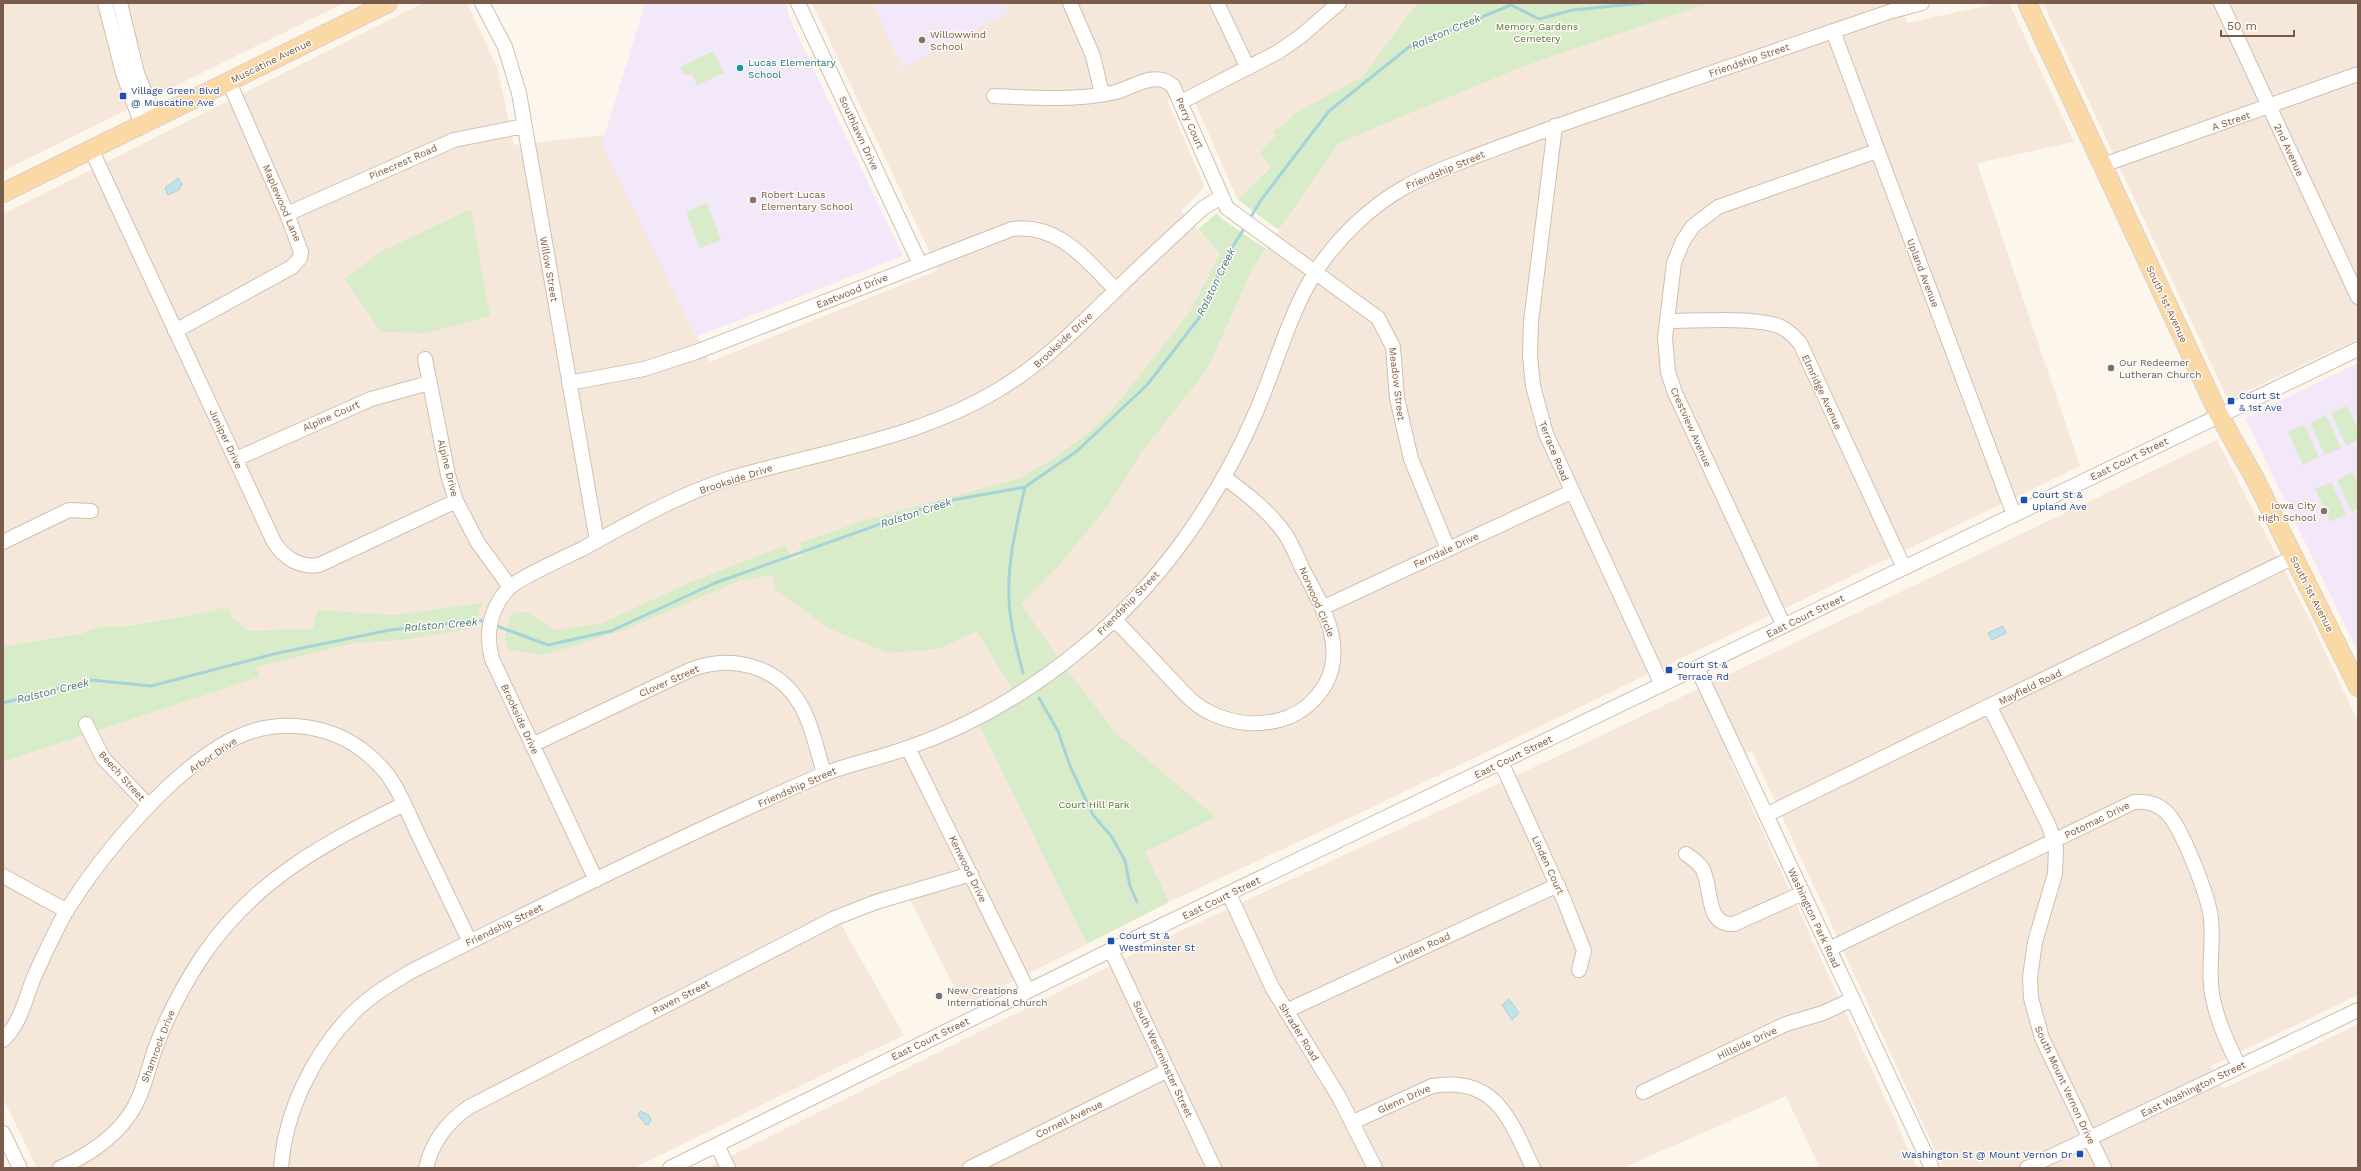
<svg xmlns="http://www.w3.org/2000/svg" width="2361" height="1171" font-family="'Work Sans',sans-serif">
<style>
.residential{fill:#f5e8da}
.education{fill:#f3e8fa}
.green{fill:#d8ecc9}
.water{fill:#bfe3e8;stroke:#a5d3da}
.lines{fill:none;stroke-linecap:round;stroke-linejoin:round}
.stream{stroke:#a5d3da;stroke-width:3}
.minor-casing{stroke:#d1beb0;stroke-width:16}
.major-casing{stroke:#dad1cd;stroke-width:20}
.minor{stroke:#fff;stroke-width:14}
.major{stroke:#fbd9a5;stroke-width:18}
.education-dot{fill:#8d6e63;stroke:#fffaf3;stroke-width:1.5}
.culture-dot{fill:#0f9aa8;stroke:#fffaf3;stroke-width:1.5}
.transit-dot{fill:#1a4fb4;stroke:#fffaf3;stroke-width:1.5}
.worship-dot{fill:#6b7280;stroke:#fffaf3;stroke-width:1.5}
.labels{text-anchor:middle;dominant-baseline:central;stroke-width:3;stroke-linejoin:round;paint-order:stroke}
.park-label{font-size:10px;fill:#537a41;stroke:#fffaf3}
.education-label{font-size:10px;fill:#785e54;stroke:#fffaf3;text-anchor:start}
.street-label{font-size:10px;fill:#7a5c4d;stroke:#fffaf3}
.culture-label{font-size:10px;fill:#0d838f;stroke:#fffaf3;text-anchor:start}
.transit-label{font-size:10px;fill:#164399;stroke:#fffaf3;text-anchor:start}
.worship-label{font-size:10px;fill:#5b616d;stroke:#fffaf3;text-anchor:start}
.water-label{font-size:11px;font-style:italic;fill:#437c86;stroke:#fffaf3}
</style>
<rect width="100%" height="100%" fill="#fdf6ec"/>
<path class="residential" d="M3,3H344L3,171Z
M423,3H467L497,67L514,145L605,135L602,144L710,362L938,270L812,3H873L902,68L1004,3H1417L1362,77L1273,131L1283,154L1238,200L1189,89L1167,100L1205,187L1181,211L1221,255L1189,313L1100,425L1024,482L938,649L977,630L1014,692L978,723L1087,944L964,1006L903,886L833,910L904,1035L634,1168H37L3,1098V762L260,677L229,608L3,646V214Z
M1709,3H1900L1907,23L2000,3H2009L2074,142L1977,163L2080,466L1360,813L1169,902L1144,852L1216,817L1114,731L1059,659L1020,604L1056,569L1109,505L1141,453L1207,370L1252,270L1339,143L1522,67Z
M2043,3H2358V339L2228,400Z
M2217,440L2313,626L2358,722V995L2211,1066L2223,1089L2358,1024V1168H1943L1752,751L1730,760L1917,1168H1820L1786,1096L1623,1168H707L1180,931L1571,750Z"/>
<path class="education" d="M645,3H785L793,26L903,256L696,337L602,144Z
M873,3H1004L1009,13L902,68Z
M2358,363V652L2245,418Z"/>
<path class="green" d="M1417,3H1709L1522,67L1339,143L1279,230L1238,200L1271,167L1260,153L1275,136L1273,131L1285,124L1294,114L1362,77Z
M713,51L724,73L697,85L692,74L684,75L680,67Z
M707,203L721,240L700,248L686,212Z
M471,209L490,316L427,333L381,332L345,279L380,252Z
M1217,213L1222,219L1266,249L1252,270L1207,370L1141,453L1109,505L1056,569L1021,604L1059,659L1114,731L1216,817L1145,852L1169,902L1087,944L978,723L1018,699L977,631L938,649L889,653L830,629L775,589L773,575L739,581L621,631L544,655L508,650L505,639L511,613L528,612L554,630L600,624L691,582L786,545L791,560L803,556L800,543L862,521L1021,478L1056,457L1091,431L1115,406L1189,313L1220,254L1198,229Z
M2347,406L2358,429V440L2346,446L2331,413Z
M2326,415L2341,448L2325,455L2310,423Z
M2304,425L2319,457L2303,465L2288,432Z
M2353,472L2358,483V509L2352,512L2337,480Z
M2331,482L2346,514L2330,522L2315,489Z
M482,603L475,628L402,640L355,643L256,667L260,677L3,762V646L82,633L100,627L126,626L217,610L221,607L224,609L229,608L233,618L248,631L313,629L318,610L394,615Z"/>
<path class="water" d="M178,178L182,184L179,190L168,195L165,188Z
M2003,626L2006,633L1992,640L1988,633Z
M1509,999L1519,1013L1512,1020L1502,1005Z
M640,1111L649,1115L651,1120L649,1124L646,1125L638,1115Z"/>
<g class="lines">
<path class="stream" d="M1249,220L1261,200L1329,111L1409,47L1511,5L1539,19L1573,10L1643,3
M494,625L548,645L611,631L715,583L942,502L1025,487L1077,451L1147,385L1199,318L1228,254L1245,227
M1023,673C1017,649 1010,625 1009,600C1007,562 1017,523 1025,487
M1039,698L1058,731L1070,766L1093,815L1112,837L1125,861L1130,886L1137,902
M3,703L91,680L151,686L278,653L390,630L479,620L487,623"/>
<defs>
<path id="minor" d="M105,3L123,73L142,125
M120,3L137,73L155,118
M482,3L505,47L519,93L597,541
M798,3L920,264
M1070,3L1093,56L1102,94
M1217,3L1248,68
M2221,3L2358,297
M1833,31L2014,515
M994,96C1035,98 1075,101 1116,92C1134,87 1155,70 1173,86L1227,208L1378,318L1393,347L1397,398L1411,459L1448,549
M1181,102L1278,52L1301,36L1339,3
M1555,126L1531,322L1530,356L1533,386L1546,434L1662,685
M91,149L274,542C284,558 300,568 319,565L456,501
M2103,165L2358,74
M287,214L454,140L524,126
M1667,321C1696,321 1749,317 1776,325C1786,328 1793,335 1800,343L1904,568
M175,331L292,267L300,258L301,252L287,214L229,82
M425,359L448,475L456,501L478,543L510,587
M569,383L644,369L696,352L1012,229C1059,223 1086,260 1116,290
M236,459L371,399L429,383
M3,542L69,510L91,511
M1322,608L1571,492
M1115,620C1132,638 1150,656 1167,675C1179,687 1191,703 1207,711C1233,725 1262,727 1289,717C1305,710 1316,700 1325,685C1347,647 1322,605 1303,570C1296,555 1291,540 1280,527C1264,507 1244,492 1224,477
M1784,626L1675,393L1668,372L1665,338L1674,263L1683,241L1693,226L1718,207L1877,151
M1697,668L1932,1168
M1990,707L2049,826L2056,848L2055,874L2035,942L2030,977L2031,998L2042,1038L2104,1168
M86,724L103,758L149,806
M532,745L690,670C730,654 777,665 800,704C812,724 817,751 824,773
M908,748L1028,991
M1501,762L1564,900L1584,951L1579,970
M1766,815L2294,557
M1686,854C1692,858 1698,862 1702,868C1713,887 1704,926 1734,924L1803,893
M3,876L67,911
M596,880L492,659C485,634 490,609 508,589C518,578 566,557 582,549C628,524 676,496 725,480C817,452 915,440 998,390C1042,364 1076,329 1113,293C1142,264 1173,236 1203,208L1221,197
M1229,894L1272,987L1339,1097L1375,1168
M1829,949L2134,802C2145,801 2156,803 2165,811C2181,824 2209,898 2211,919C2214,946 2207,972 2213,999C2218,1023 2228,1044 2239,1066
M1111,950L1214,1168
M1286,1011L1558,885
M3,1040C21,1023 25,999 34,977C44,955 55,931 67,910C103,852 172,770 233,739C280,715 339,724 377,763C397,782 406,809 418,834C435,870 453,906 470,942
M1643,1092L1786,1024L1823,1013L1853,999
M1353,1122L1432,1086C1496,1075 1510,1120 1533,1168
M3,1133L20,1168
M717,1145L728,1168
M60,1168C93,1153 126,1131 140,1095C146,1080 150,1064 155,1049C167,1016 183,986 202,957C254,880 323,844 404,804
M281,1168C285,1111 314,1053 353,1013C370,996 390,984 410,972C545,904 681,836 819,776C847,764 878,759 907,748C971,726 1030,691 1082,648C1159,586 1217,502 1256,412C1277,364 1289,312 1318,268C1340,236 1371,206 1405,187C1429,173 1456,164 1481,154C1519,140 1556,126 1594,113C1693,79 1792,45 1892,11L1922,3
M426,1168C432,1142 447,1122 469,1107L835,918L876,902L971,874
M670,1168L1111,950L2358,349
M970,1168L1168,1070
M2027,1168L2358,1010"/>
<path id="major" d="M2027,3L2219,415L2254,477L2358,687
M3,193L388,3"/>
</defs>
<use href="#minor" class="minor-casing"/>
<use href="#major" class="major-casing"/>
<use href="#minor" class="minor"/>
<use href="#major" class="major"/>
</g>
<g class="education-dot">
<circle cx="922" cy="40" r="4"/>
<circle cx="753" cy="200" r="4"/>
<circle cx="2324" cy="511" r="4"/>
</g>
<circle class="culture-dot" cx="740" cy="68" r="4"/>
<g class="transit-dot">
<rect x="119" y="92" width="8" height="8" rx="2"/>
<rect x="2227" y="397" width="8" height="8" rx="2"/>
<rect x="2020" y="496" width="8" height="8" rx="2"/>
<rect x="1665" y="666" width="8" height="8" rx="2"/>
<rect x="1107" y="937" width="8" height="8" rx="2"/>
<rect x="2076" y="1150" width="8" height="8" rx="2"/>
</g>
<g class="worship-dot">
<circle cx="2111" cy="368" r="4"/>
<circle cx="939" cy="996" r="4"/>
</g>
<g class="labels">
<g class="park-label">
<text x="1537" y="26">Memory Gardens<tspan x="1537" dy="12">Cemetery</tspan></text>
<text x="1094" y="804">Court Hill Park</text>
</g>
<g class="education-label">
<text x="930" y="34">Willowwind<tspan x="930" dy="12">School</tspan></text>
<text x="761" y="194">Robert Lucas<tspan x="761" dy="12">Elementary School</tspan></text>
<text x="2316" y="505" text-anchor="end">Iowa City<tspan x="2316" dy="12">High School</tspan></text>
</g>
<g class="street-label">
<text transform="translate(1749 60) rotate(-19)">Friendship Street</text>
<text transform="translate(271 61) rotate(-26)">Muscatine Avenue</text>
<text transform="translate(2231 121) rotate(-19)">A Street</text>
<text transform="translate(1190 123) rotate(66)">Perry Court</text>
<text transform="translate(859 133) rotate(65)">Southlawn Drive</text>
<text transform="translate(2289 150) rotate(65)">2nd Avenue</text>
<text transform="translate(403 162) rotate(-24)">Pinecrest Road</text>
<text transform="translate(1445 170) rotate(-23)">Friendship Street</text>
<text transform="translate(282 203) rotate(67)">Maplewood Lane</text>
<text transform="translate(549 269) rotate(80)">Willow Street</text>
<text transform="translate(1923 273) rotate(69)">Upland Avenue</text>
<text transform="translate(852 291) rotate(-22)">Eastwood Drive</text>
<text transform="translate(2167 304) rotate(65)">South 1st Avenue</text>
<text transform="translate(1063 340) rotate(-43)">Brookside Drive</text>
<text transform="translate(1397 384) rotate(83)">Meadow Street</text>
<text transform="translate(1822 392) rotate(65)">Elmridge Avenue</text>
<text transform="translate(331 416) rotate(-24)">Alpine Court</text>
<text transform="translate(1691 427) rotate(66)">Crestview Avenue</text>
<text transform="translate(226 439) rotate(65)">Juniper Drive</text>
<text transform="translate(1554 451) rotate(68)">Terrace Road</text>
<text transform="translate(2129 459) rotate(-26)">East Court Street</text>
<text transform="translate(448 468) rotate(76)">Alpine Drive</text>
<text transform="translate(736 479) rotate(-18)">Brookside Drive</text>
<text transform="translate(1446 550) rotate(-25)">Ferndale Drive</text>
<text transform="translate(2312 594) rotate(63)">South 1st Avenue</text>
<text transform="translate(1317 602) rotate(67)">Norwood Circle</text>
<text transform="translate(1128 603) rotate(-46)">Friendship Street</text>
<text transform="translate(1805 616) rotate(-26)">East Court Street</text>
<text transform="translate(669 681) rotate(-24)">Clover Street</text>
<text transform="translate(2030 687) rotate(-26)">Mayfield Road</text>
<text transform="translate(520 719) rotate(65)">Brookside Drive</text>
<text transform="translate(213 755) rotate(-34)">Arbor Drive</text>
<text transform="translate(1513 757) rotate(-26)">East Court Street</text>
<text transform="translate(122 776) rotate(48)">Beech Street</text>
<text transform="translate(797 787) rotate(-24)">Friendship Street</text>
<text transform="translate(2097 820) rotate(-26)">Potomac Drive</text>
<text transform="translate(1548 865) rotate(65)">Linden Court</text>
<text transform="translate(968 869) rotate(64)">Kenwood Drive</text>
<text transform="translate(1221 898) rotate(-26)">East Court Street</text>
<text transform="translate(1814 918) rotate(65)">Washington Park Road</text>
<text transform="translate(504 925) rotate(-26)">Friendship Street</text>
<text transform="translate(1422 948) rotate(-25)">Linden Road</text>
<text transform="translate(681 997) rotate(-27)">Raven Street</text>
<text transform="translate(1299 1032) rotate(58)">Shrader Road</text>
<text transform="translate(930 1039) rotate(-26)">East Court Street</text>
<text transform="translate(1747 1043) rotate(-25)">Hillside Drive</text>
<text transform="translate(158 1046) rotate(-69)">Shamrock Drive</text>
<text transform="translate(1163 1059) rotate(65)">South Westminster Street</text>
<text transform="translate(2065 1085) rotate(65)">South Mount Vernon Drive</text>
<text transform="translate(2193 1089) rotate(-26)">East Washington Street</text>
<text transform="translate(1404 1099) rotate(-24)">Glenn Drive</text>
<text transform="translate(1069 1119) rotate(-26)">Cornell Avenue</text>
</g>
<g class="culture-label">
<text x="748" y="62">Lucas Elementary<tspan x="748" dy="12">School</tspan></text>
</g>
<g class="transit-label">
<text x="131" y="90">Village Green Blvd<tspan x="131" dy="12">@ Muscatine Ave</tspan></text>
<text x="2239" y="395">Court St<tspan x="2239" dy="12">&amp; 1st Ave</tspan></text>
<text x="2032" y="494">Court St &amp;<tspan x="2032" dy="12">Upland Ave</tspan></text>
<text x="1677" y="664">Court St &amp;<tspan x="1677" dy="12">Terrace Rd</tspan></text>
<text x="1119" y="935">Court St &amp;<tspan x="1119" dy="12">Westminster St</tspan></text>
<text x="2072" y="1154" text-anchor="end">Washington St @ Mount Vernon Dr</text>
</g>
<g class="worship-label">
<text x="2119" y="362">Our Redeemer<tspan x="2119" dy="12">Lutheran Church</tspan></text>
<text x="947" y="990">New Creations<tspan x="947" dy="12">International Church</tspan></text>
</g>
<g class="water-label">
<text transform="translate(1446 32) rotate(-23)">Ralston Creek</text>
<text transform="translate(1216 282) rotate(-64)">Ralston Creek</text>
<text transform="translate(916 513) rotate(-18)">Ralston Creek</text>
<text transform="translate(441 625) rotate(-5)">Ralston Creek</text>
<text transform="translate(53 691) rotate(-14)">Ralston Creek</text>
</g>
</g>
<rect width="2361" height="1171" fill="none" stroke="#7a5c4d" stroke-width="8"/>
<path d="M2221 30v6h73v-6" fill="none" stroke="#7a5c4d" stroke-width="2"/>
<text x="2227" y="30" font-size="12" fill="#7a5c4d" stroke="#fffaf3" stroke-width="3" paint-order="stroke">50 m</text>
</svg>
